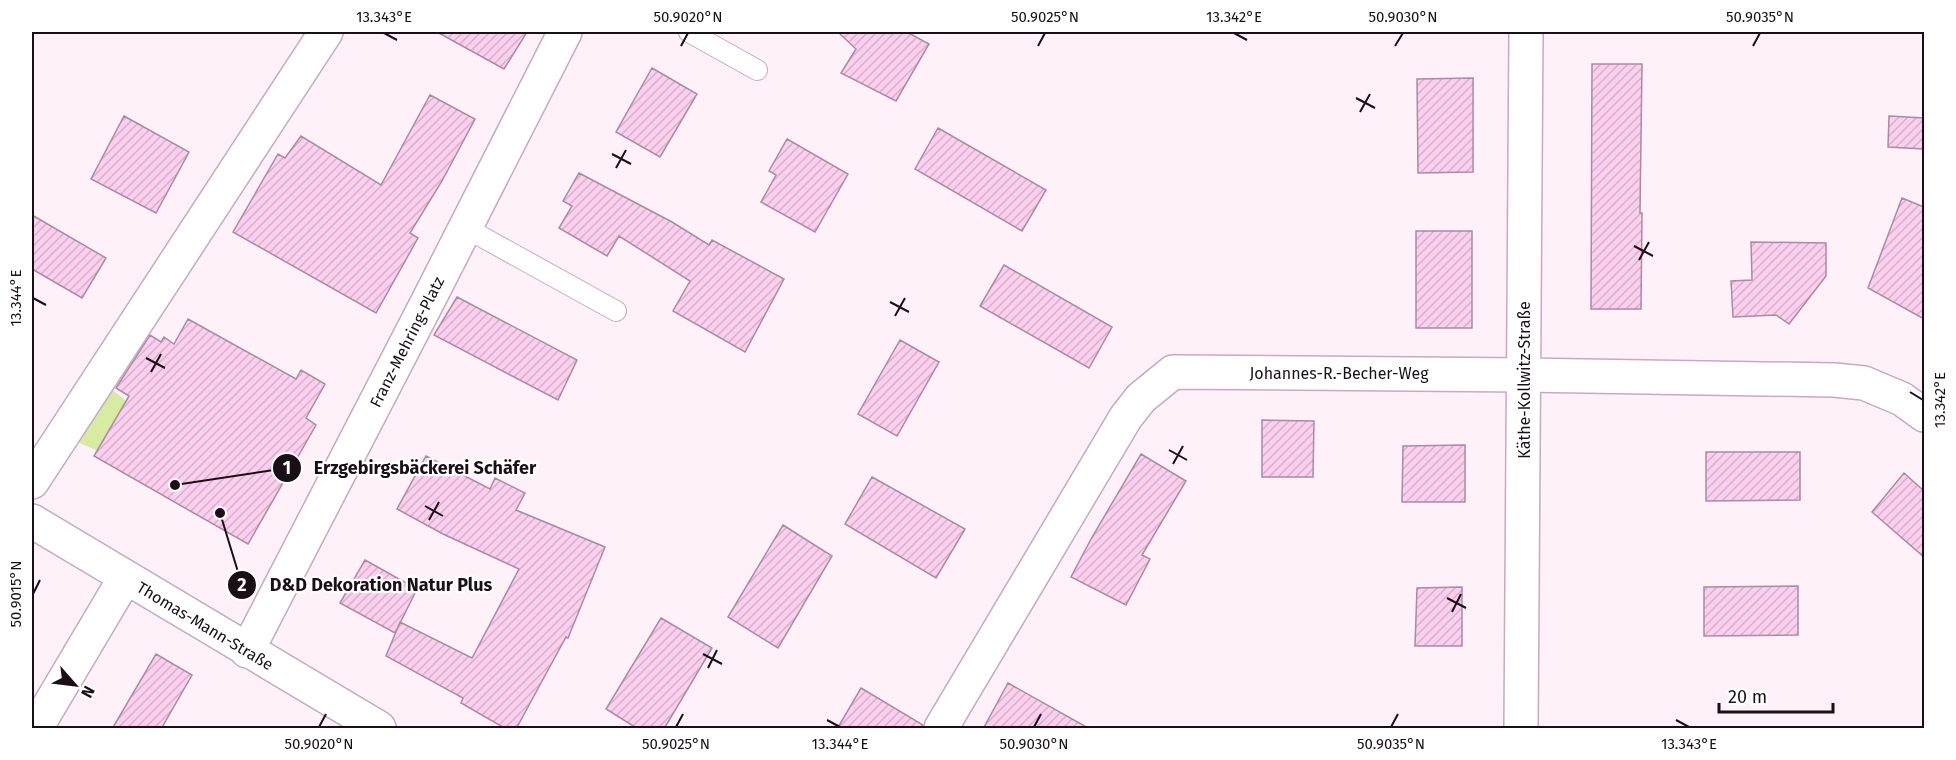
<svg xmlns="http://www.w3.org/2000/svg" width="1956" height="760" font-family="'Fira Sans',sans-serif">
<style>
.green{fill:#d7eca2}
.building{fill:url(#building-hatch);stroke:#aa8ba1;stroke-width:1.5}
.lines{fill:none;stroke-linecap:round;stroke-linejoin:round}
.service-casing{stroke:#c9a9bf;stroke-width:22}
.minor-casing{stroke:#c9a9bf;stroke-width:36}
.tertiary-casing{stroke:#c9a9bf;stroke-width:36}
.service{stroke:#fff;stroke-width:20}
.minor{stroke:#fff;stroke-width:33}
.tertiary{stroke:#fff;stroke-width:33}
.ticks{fill:none;stroke:#1a0f17;stroke-width:2}
.labels{text-anchor:middle;dominant-baseline:central;stroke-width:4.5;stroke-linejoin:round;paint-order:stroke}
.street-label{font-size:16px;fill:#1a0f17;stroke:#fff}
.leader{fill:none;stroke:#1a0f17;stroke-width:2}
.callout-dot{fill:#1a0f17;stroke:#fff;stroke-width:2}
.mark-label{font-size:18px;text-anchor:middle;font-weight:bold;fill:#fff}
.callout-label{font-size:18px;text-anchor:middle;font-weight:bold;fill:#1a0f17;stroke:#fff;stroke-width:4.5;stroke-linejoin:round;paint-order:stroke}
.neatline{fill:none;stroke:#1a0f17;stroke-width:2}
.ticks-label{font-size:15px;text-anchor:middle;fill:#1a0f17}
</style>
<defs>
<pattern id="building-hatch" width="6" height="6" patternUnits="userSpaceOnUse" patternTransform="scale(1.5)"><rect width="6" height="6" fill="#fccfee"/><path d="M-1 1l2-2M0 6l6-6M5 7l2-2" fill="none" stroke="#d7b1cb"/></pattern>
</defs>
<rect width="100%" height="100%" fill="#fff1fa"/>
<path class="green" d="M111,389L129,403L100,452L75,441Z"/>
<path class="building" d="M437,32H527L504,69Z
M838,32H907L929,44L896,101L841,73L856,49Z
M1592,64H1642L1640,213H1642L1641,309H1591Z
M652,68L697,94L660,157L616,132Z
M1473,78V172L1418,173L1417,79Z
M430,95L475,119L442,181L410,233L418,238L376,313L233,232L278,154L285,158L301,136L381,185Z
M124,116L189,152L156,213L91,179Z
M1889,116L1924,118V149L1888,147Z
M938,128L1046,190L1022,231L915,169Z
M787,139L848,174L815,232L761,202L776,175L769,171Z
M579,173L672,222L709,245L712,240L784,279L745,352L673,311L690,281L619,236L607,256L559,228L572,206L563,201Z
M1902,198L1924,207V319L1868,288Z
M32,215L106,258L82,298L32,269Z
M1416,231H1472V328H1416Z
M1751,242L1826,243V276L1789,324L1776,315L1733,317L1731,281L1752,280Z
M1004,265L1112,327L1089,368L980,306Z
M457,297L577,360L558,400L434,335Z
M188,319L296,379L301,370L325,384L306,418L316,425L248,544L94,456L129,396L116,388L150,335L161,342L164,337L174,344Z
M900,340L939,362L897,436L858,414Z
M1262,420L1314,421L1313,477H1262Z
M1465,445V502H1402L1403,446Z
M1706,452H1800V500L1706,501Z
M1141,454L1186,481L1142,555L1150,559L1126,605L1071,577L1091,539Z
M426,456L490,489L495,478L525,493L516,510L605,547L568,638L566,637L516,729H506L461,703L463,698L386,656L400,622L472,658L519,569L443,534L397,509Z
M1904,473L1924,491V557L1872,512Z
M872,477L965,529L936,578L845,524Z
M783,525L832,556L778,648L728,617Z
M365,560L417,589L395,633L340,603Z
M1798,586V635L1704,636V587Z
M1462,587V646H1415L1417,588Z
M661,618L712,648L664,729H638L606,709Z
M156,654L192,675L161,729H112Z
M1008,683L1090,729H983Z
M861,688L923,725L922,729H837Z"/>
<g class="lines">
<defs>
<path id="service" d="M689,32L757,70
M466,228L616,311"/>
<path id="minor" d="M32,482L326,32
M32,521L379,728
M247,651L427,303L565,32
M36,728L125,578
M941,728L1126,417L1141,398L1173,372L1524,375L1834,380L1864,383L1902,399L1924,415"/>
<path id="tertiary" d="M1521,728L1526,32"/>
</defs>
<use href="#service" class="service-casing"/>
<use href="#minor" class="minor-casing"/>
<use href="#tertiary" class="tertiary-casing"/>
<use href="#service" class="service"/>
<use href="#minor" class="minor"/>
<use href="#tertiary" class="tertiary"/>
</g>
<path class="ticks" d="M384,33L397,40M1234,33L1247,40M681,46L688,33M1038,46L1045,33M1395,46L1403,33M1753,46L1760,33M1356,98L1375,108M1360,112L1370,94M612,154L631,164M616,168L626,150M1634,246L1653,256M1639,260L1649,242M33,298L46,305M890,302L909,312M895,316L905,298M146,358L165,368M151,372L161,354M1910,392L1923,400M1169,450L1187,460M1173,464L1183,446M425,506L443,516M429,520L439,502M33,594L40,580M1447,598L1466,608M1452,612L1461,594M703,654L722,664M708,668L717,650M827,720L840,727M1676,720L1689,727M319,727L326,714M676,727L683,714M1034,727L1041,714M1391,727L1398,714"/>
<g class="labels">
<g class="street-label">
<text transform="translate(407 342) rotate(-63)">Franz-Mehring-Platz</text>
<text x="1339" y="373">Johannes-R.-Becher-Weg</text>
<text transform="translate(1524 380) rotate(-90)">Käthe-Kollwitz-Straße</text>
<text transform="translate(205 626) rotate(31)">Thomas-Mann-Straße</text>
</g>
</g>
<path class="leader" d="M175 485L287 468M220 513L242 585"/>
<g class="callout-dot">
<circle cx="175" cy="485" r="6"/>
<circle cx="220" cy="513" r="6"/>
<circle cx="287" cy="468" r="15"/>
<circle cx="242" cy="585" r="15"/>
</g>
<g class="mark-label">
<text x="287" y="474">1</text>
<text x="242" y="591">2</text>
</g>
<g class="callout-label">
<text x="425" y="474">Erzgebirgsbäckerei Schäfer</text>
<text x="381" y="591">D&amp;D Dekoration Natur Plus</text>
</g>
<rect width="1956" height="760" fill="none" stroke="#ffffff" stroke-width="66"/>
<g transform="translate(75 685) rotate(118)" stroke="#ffffff" stroke-width="4.5" paint-order="stroke">
<path d="M0-4.5L10 22L0 15L-10 22Z" fill="#1a0f17"/>
<text y="-9" font-size="16" font-weight="bold" text-anchor="middle" fill="#1a0f17">N</text>
</g>
<path d="M1719 703v9h114v-9" fill="none" stroke="#1a0f17" stroke-width="3"/>
<text x="1728" y="703" font-size="18" fill="#1a0f17" stroke="#ffffff" stroke-width="4.5" paint-order="stroke">20 m</text>
<rect x="33" y="33" width="1890" height="694" class="neatline"/>
<g class="ticks-label">
<text x="384" y="22">13.343°E</text>
<text x="688" y="22">50.9020°N</text>
<text x="1045" y="22">50.9025°N</text>
<text x="1234" y="22">13.342°E</text>
<text x="1403" y="22">50.9030°N</text>
<text x="1760" y="22">50.9035°N</text>
<text transform="translate(16 298) rotate(-90)" y="5">13.344°E</text>
<text transform="translate(1940 400) rotate(-90)" y="5">13.342°E</text>
<text transform="translate(16 594) rotate(-90)" y="5">50.9015°N</text>
<text x="319" y="749">50.9020°N</text>
<text x="676" y="749">50.9025°N</text>
<text x="840" y="749">13.344°E</text>
<text x="1034" y="749">50.9030°N</text>
<text x="1391" y="749">50.9035°N</text>
<text x="1689" y="749">13.343°E</text>
</g>
</svg>
